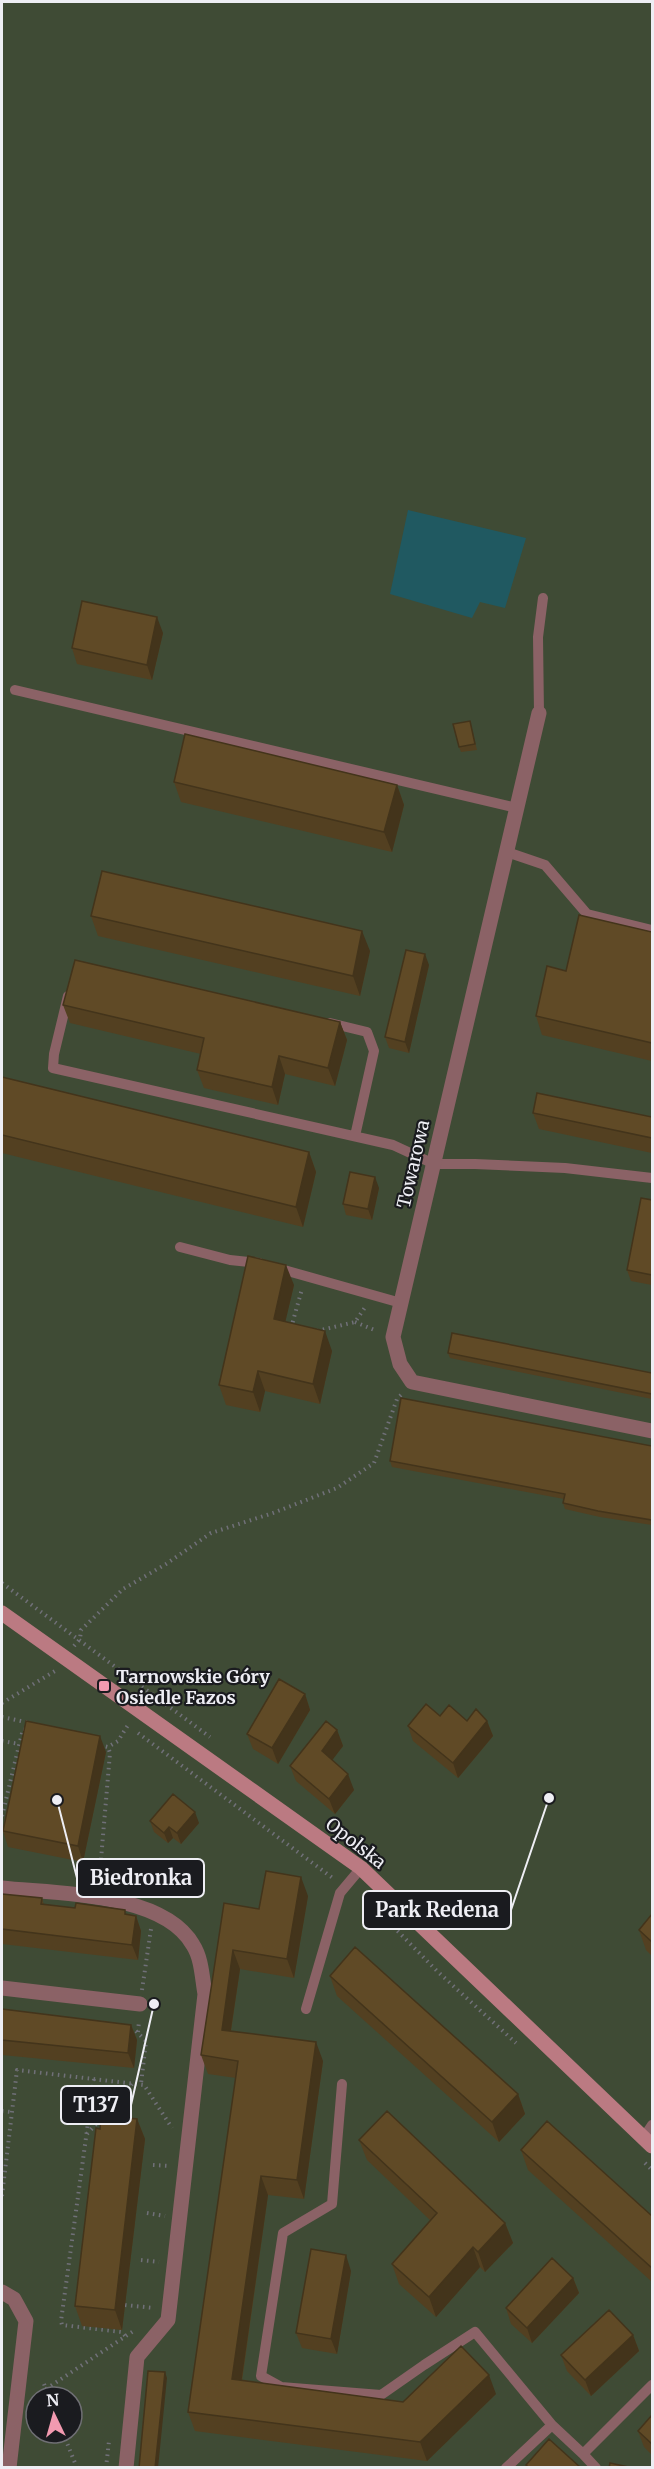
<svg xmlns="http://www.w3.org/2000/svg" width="654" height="2469" font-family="Merriweather,serif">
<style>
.green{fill:#3f4b35;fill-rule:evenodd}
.water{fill:#205961}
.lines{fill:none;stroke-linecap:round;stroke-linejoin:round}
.path{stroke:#707078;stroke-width:4;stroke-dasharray:1.5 4.5;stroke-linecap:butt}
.lane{stroke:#8b6266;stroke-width:10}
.street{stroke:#8b6266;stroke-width:15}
.secondary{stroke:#bb7a82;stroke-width:15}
.wall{fill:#534021}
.shaded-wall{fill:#43341b}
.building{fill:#604a26;stroke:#43341b;stroke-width:1.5}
.poi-dot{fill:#f29ab0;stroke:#1a1b1f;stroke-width:2}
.labels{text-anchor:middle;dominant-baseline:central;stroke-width:4.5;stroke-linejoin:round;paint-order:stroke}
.street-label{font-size:18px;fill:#eeeef4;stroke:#1a1b1f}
.poi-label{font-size:18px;font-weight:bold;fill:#eeeef4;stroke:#1a1b1f;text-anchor:start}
.leader{fill:none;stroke:#eeeef4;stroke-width:2}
.callout-dot{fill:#eeeef4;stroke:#1a1b1f;stroke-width:2}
.callout{fill:#1a1b1f;stroke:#eeeef4;stroke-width:2}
.callout-label{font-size:20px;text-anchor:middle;font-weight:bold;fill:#eeeef4}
</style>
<rect width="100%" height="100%" fill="#32333b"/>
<path class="green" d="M2,2H652V2467H2ZM36,2397H72V2433H36Z"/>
<path class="water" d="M408,510L526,538L505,608L480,602L472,618L390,594Z"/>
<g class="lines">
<path class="path" d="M355,1322L377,1331
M291,1328L302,1289
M317,1331L355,1322L366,1306
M2,1583L210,1737
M74,1646L80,1639L81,1630L123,1589L166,1564L211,1533L273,1513L337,1488L374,1463L397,1399L403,1393
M2,1703L55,1671
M2,1717L30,1723
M138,1733L334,1879
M2,1741L19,1744
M100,1745L108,1747L118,1741L128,1725
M2,1816L23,1729L28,1730
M99,1883L110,1753L108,1747
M368,1901L438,1972L516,2043
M142,1990L151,1929
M136,2031L146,2041L141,2084
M138,2032L139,2021
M94,2079L61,2321L62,2325L122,2332L126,2337
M2,2111L11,2112
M87,2134L132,2084
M645,2163L652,2170
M153,2165L170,2166
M2,2196L17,2070L144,2085L172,2128
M147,2213L165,2216
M141,2260L159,2262
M125,2305L154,2308
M44,2384L49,2397
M46,2389L135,2330
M63,2433L77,2468
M106,2468L109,2441"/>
<path class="lane" d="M15,690L517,808
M539,713L538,637L543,598
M507,852L545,865L587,914L652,930
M68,996L54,1054L53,1068L393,1145L434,1164H475L565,1168L652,1178
M330,1023L367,1032L374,1051L355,1136
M180,1247L230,1260L259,1263
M277,1268L401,1303
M306,2009L340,1893L361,1868
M342,2084L332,2204L283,2233L261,2376L281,2387L381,2395L424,2365L475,2332L552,2425
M644,2137L652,2125
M583,2454L596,2468
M506,2468L552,2425L583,2454L652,2385"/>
<path class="street" d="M539,713L393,1337L400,1364L412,1382L652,1431
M2,1888C56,1894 163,1892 193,1945C202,1959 202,1978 205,1994L168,2320L137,2357L126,2468
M2,1988L140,2004
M2,2292L14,2299L26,2321L9,2468"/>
<path class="secondary" d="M2,1613L361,1868L652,2146"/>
</g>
<path class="wall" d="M163,633L152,680L77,664L72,648Z
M470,721L477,750L461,752L459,747Z
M174,782L397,785L404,805L392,852L181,802Z
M91,916L370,951L360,996L98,936Z
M652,932V1061L542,1035L536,1016L566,971Z
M429,965L409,1053L389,1048L385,1037Z
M63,1005L340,1022L347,1040L335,1086L285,1074L278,1105L204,1088L197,1070L201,1054L70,1023Z
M2,1077L309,1152L316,1172L303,1227L2,1153Z
M533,1113L652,1117V1153L539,1129Z
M379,1188L372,1220L346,1215L343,1204Z
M652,1200V1285L631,1281L627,1270Z
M294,1285L285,1322L332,1351L320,1404L265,1391L260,1412L226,1405L219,1385Z
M448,1353L652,1373V1399L450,1358Z
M652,1446V1525L600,1517L565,1509L563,1503L564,1499L392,1467L390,1461Z
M305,1694L310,1710L278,1764L253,1749L247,1734Z
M440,1716L467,1721H487L493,1736L458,1778L413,1741L408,1726Z
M337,1730L343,1746L332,1760L354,1790L335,1814L296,1781L290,1766Z
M106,1752L83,1862L8,1847L3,1831Z
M150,1821L199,1823L181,1844L173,1838L168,1843L154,1832Z
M2,1894L42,1898L44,1905L136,1916L141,1931L138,1960L2,1944Z
M308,1896L294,1978L240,1969L231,2031L323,2061L304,2199L268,2195L242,2381L403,2402L496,2394L427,2461L195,2431L188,2412L236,2078L208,2074L201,2055L224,1903L259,1909Z
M652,1914V1956L646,1950L639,1930Z
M330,1976L518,2094L525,2114L499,2142L337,1996Z
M2,2009L131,2025L137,2040L134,2068L2,2055Z
M137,2119L145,2139L122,2330L82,2326L75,2306L100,2129Z
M359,2140L505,2223L513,2243L485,2272L480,2267L436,2317L399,2284L392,2264L431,2221L367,2160Z
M521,2150L652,2216V2282L528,2170Z
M351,2271L337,2354L302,2348L296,2333Z
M573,2278L579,2293L532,2343L511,2324L506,2308Z
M633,2335L639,2351L591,2396L567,2371L561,2355Z
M652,2415V2455L644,2447L638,2431Z"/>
<path class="shaded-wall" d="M157,617L163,633L152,680L147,665Z
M397,785L404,805L392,852L384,832Z
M362,931L370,951L360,996L353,976Z
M425,954L429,965L409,1053L405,1042Z
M340,1022L347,1040L335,1086L328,1068Z
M279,1056L285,1074L278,1105L272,1087Z
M309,1152L316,1172L303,1227L296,1207Z
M375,1177L379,1188L372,1220L368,1209Z
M286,1265L294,1285L281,1340L274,1319Z
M325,1331L332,1351L320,1404L313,1384Z
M258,1371L265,1391L260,1412L253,1392Z
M305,1694L310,1710L278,1764L272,1748Z
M487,1721L493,1736L458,1778L453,1763Z
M337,1730L343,1746L327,1767L322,1751Z
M100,1736L106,1752L83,1862L78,1846Z
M348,1774L354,1790L335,1814L329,1799Z
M195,1812L199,1823L181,1844L177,1833Z
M169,1827L173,1838L168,1843L164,1833Z
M301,1877L308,1896L294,1978L287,1959Z
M136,1916L141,1931L138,1960L132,1945Z
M233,1950L240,1969L228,2049L222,2030Z
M131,2025L137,2040L134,2068L128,2053Z
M316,2042L323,2061L304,2199L297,2180Z
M518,2094L525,2114L499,2142L492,2122Z
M137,2119L145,2139L122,2330L115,2310Z
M261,2176L268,2195L239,2398L232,2379Z
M505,2223L513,2243L485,2272L478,2252Z
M473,2247L480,2267L436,2317L429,2297Z
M346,2255L351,2271L337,2354L331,2339Z
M573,2278L579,2293L532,2343L527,2328Z
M633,2335L639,2351L591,2396L585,2380Z
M165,2372L167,2378L158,2468H155Z
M489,2375L496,2394L427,2461L420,2442Z"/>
<path class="building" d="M82,601L157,617L147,665L72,648Z
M470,721L475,744L459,747L453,724Z
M185,734L397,785L384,832L174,782Z
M102,871L362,931L353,976L91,916Z
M579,915L652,932V1043L536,1016L547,966L566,971Z
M406,950L425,954L405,1042L385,1037Z
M75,960L340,1022L328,1068L279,1056L272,1087L197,1070L204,1038L63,1005Z
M2,1077L309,1152L296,1207L2,1135Z
M537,1093L652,1117V1138L533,1113Z
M350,1172L375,1177L368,1209L343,1204Z
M641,1198L652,1200V1275L627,1270Z
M248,1256L286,1265L274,1319L325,1331L313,1384L258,1371L253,1392L219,1385Z
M452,1333L652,1373V1394L448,1353Z
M401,1398L652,1446V1520L598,1511L563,1503L565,1494L390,1461Z
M279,1679L305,1694L272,1748L247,1734Z
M426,1704L440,1716L449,1705L467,1721L476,1709L487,1721L453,1763L408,1726Z
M26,1721L100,1736L78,1846L3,1831Z
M326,1721L337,1730L322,1751L348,1774L329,1799L290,1766Z
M173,1794L195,1812L177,1833L169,1827L164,1833L150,1821Z
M266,1871L301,1877L287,1959L233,1950L222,2030L316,2042L297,2180L261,2176L232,2379L403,2402L461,2346L489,2375L420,2442L188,2412L238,2061L201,2055L224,1903L259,1909Z
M2,1894L42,1898L41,1904L75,1908L76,1903L125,1910V1914L136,1916L132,1945L2,1929Z
M652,1914V1942L639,1930Z
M355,1947L518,2094L492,2122L330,1976Z
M2,2009L131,2025L128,2053L2,2040Z
M387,2111L505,2223L478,2252L473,2247L429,2297L392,2264L437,2213L359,2140Z
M101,2115L137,2119L115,2310L75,2306L96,2128L100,2129Z
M547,2121L652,2216V2268L521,2150Z
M311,2249L346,2255L331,2339L296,2333Z
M552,2258L573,2278L527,2328L506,2308Z
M609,2310L633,2335L585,2380L561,2355Z
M148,2371L165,2372L155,2468H139Z
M652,2415V2444L638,2431Z
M549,2439L581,2468H529L526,2465Z
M610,2463L633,2468H609Z"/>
<rect class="poi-dot" x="98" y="1680" width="12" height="12" rx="3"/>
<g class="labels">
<g class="street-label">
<text transform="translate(413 1164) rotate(-77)">Towarowa</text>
<text transform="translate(356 1843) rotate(38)">Opolska</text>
</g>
<g class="poi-label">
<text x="116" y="1676">Tarnowskie Góry<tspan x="116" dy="21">Osiedle Fazos</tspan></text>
</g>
</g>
<path class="leader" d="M57 1800L77 1878M549 1798L511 1910M154 2004L131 2105"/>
<g class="callout-dot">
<circle cx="57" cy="1800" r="6"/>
<circle cx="549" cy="1798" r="6"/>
<circle cx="154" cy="2004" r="6"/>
</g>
<g class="callout">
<rect x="77" y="1859" width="127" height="38" rx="6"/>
<rect x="363" y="1891" width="148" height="38" rx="6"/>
<rect x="61" y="2086" width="70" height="38" rx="6"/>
</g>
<g class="callout-label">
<text x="141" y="1885">Biedronka</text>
<text x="437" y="1917">Park Redena</text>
<text x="96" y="2112">T137</text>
</g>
<rect width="654" height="2469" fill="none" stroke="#eeeef4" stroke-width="6"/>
<g transform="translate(54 2415) rotate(355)"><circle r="28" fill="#1a1b1f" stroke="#6f6f74" stroke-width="1.5"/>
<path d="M0-4.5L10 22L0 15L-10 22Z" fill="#f29ab0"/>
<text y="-9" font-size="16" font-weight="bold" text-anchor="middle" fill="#eeeef4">N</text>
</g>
</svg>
